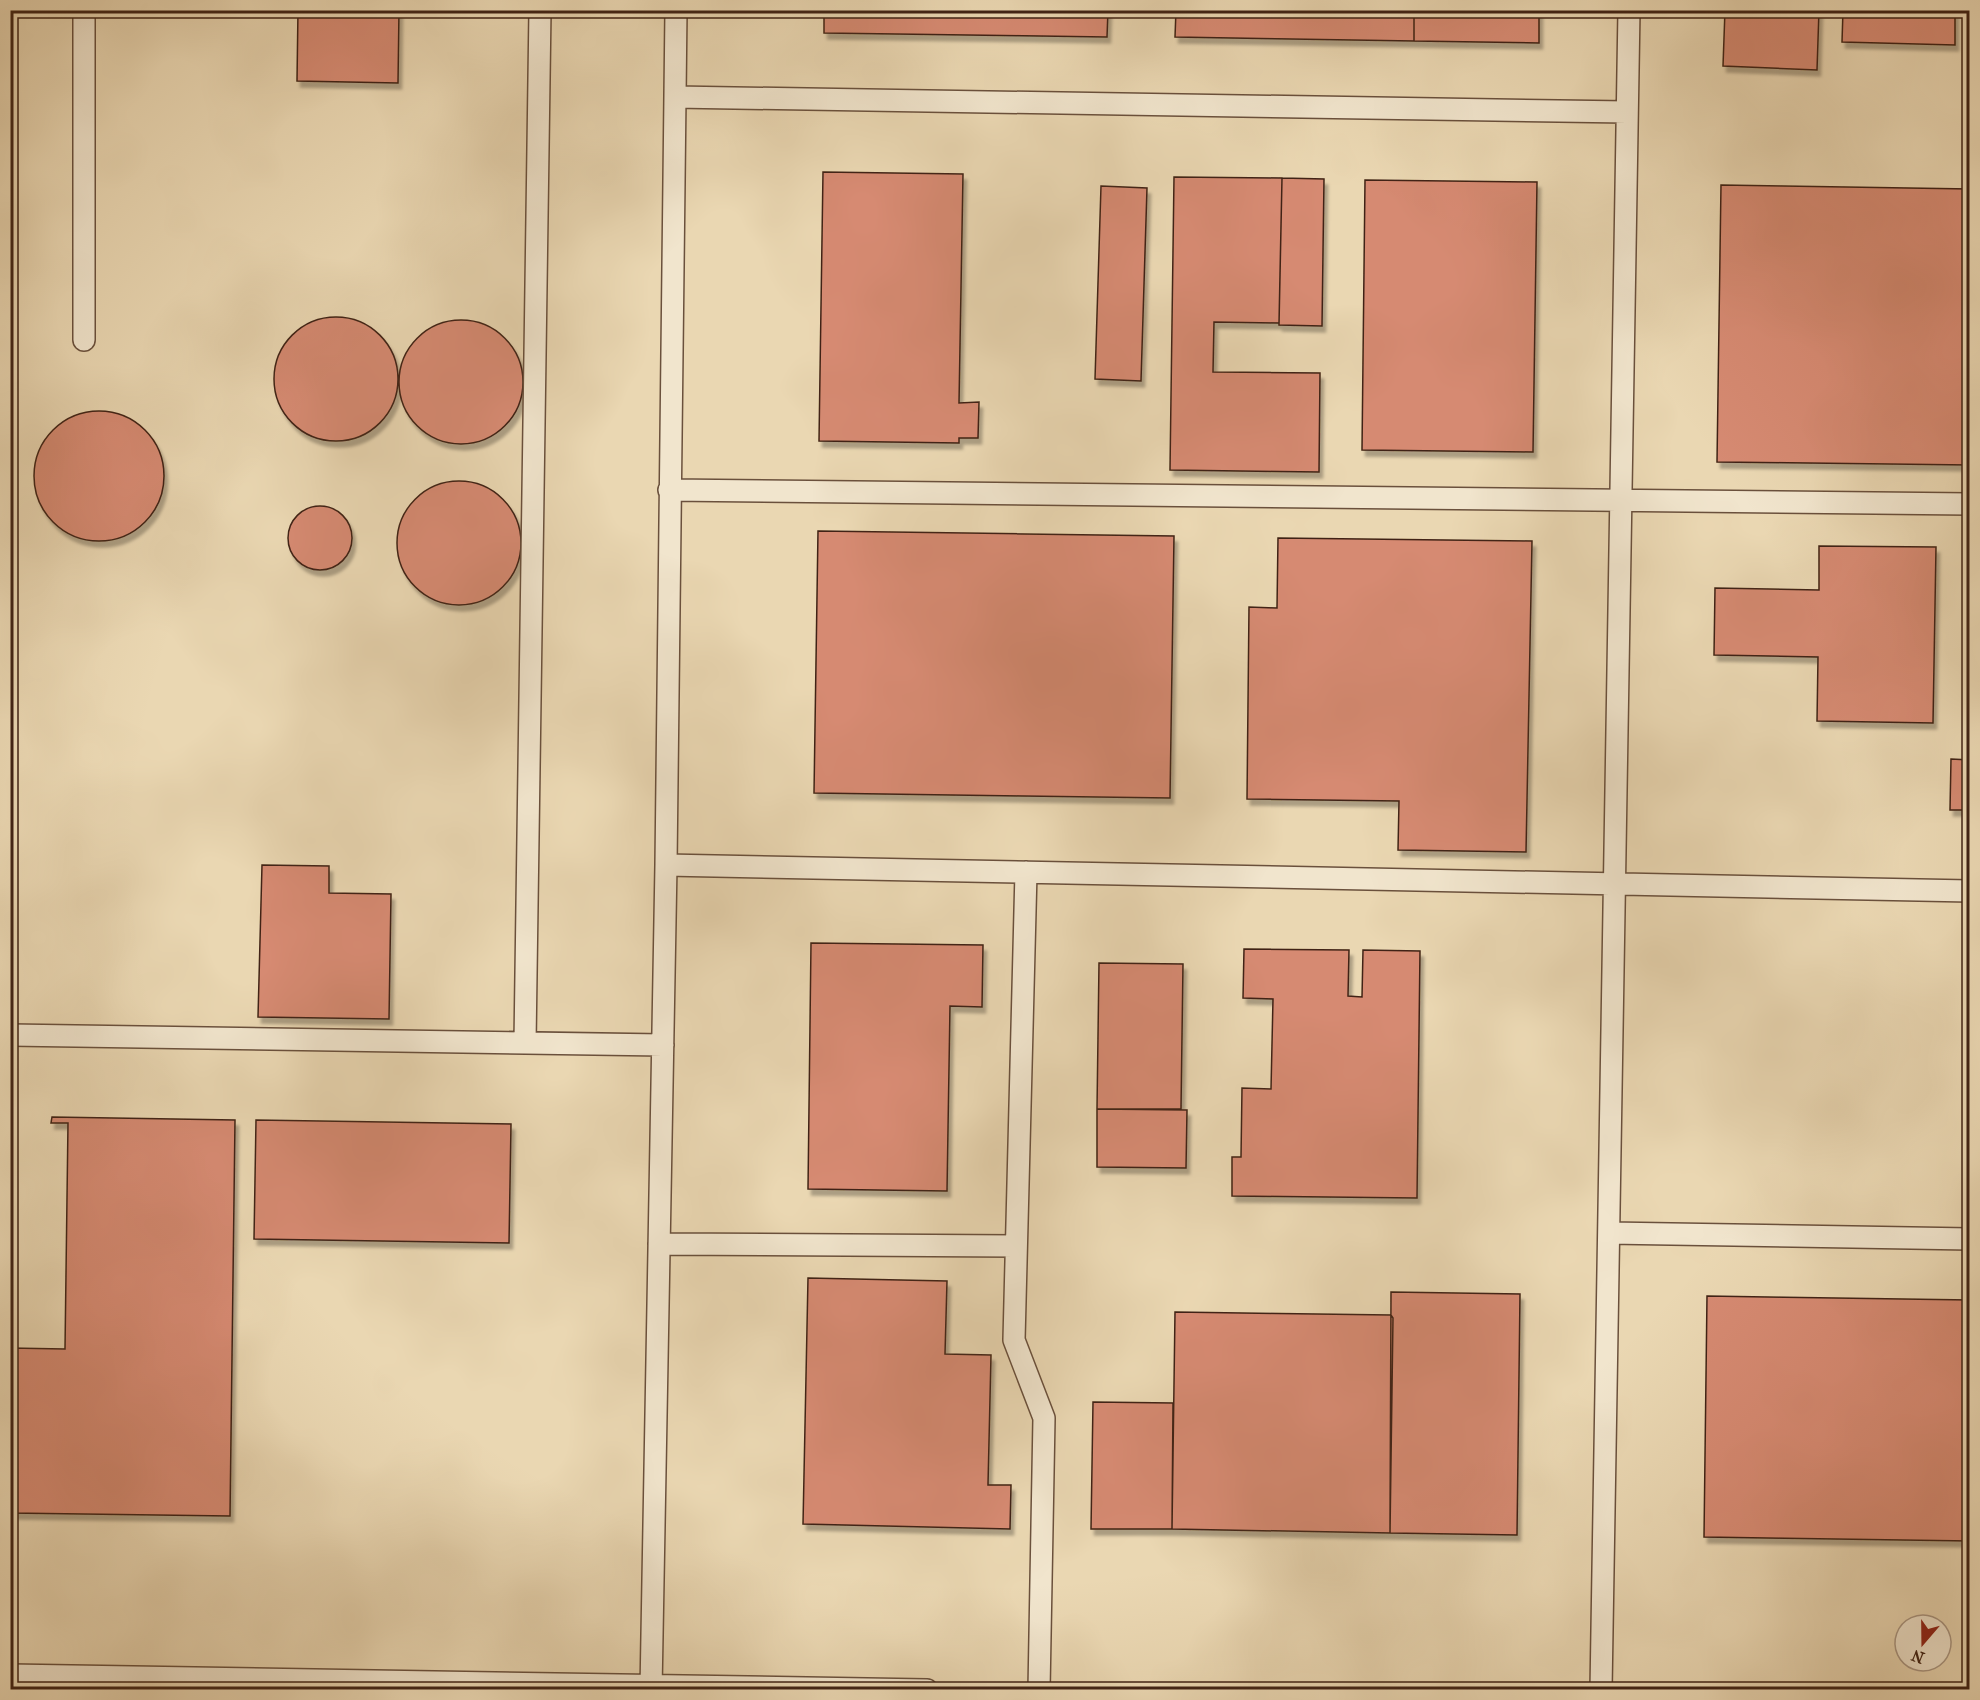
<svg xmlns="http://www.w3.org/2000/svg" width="1980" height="1700" font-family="'IM FELL French Canon',serif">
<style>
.building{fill:#d68a72;stroke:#402315;stroke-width:1.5;filter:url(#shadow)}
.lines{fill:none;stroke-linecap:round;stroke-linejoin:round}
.lane-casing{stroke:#6a503c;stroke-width:24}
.lane{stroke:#f1e5cd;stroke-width:21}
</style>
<defs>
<filter id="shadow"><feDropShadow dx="3.5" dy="6" stdDeviation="1.5" flood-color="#0004"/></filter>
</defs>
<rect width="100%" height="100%" fill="#ead7b2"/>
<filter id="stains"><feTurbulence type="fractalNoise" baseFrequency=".00333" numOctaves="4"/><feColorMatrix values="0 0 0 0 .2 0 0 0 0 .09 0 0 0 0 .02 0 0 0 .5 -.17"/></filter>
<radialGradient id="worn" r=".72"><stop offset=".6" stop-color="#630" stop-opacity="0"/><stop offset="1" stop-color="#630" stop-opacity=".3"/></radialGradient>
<path class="building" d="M298,10H399L398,83L297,81Z
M824,10H1108L1107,37L824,33Z
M1176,10H1414V41L1175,37Z
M1414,10H1539V43L1414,41Z
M1725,10H1819L1817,70L1723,66Z
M1843,10H1955V45L1842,42Z
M823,172L963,174L959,403L979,402L978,438H959V443L819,441Z
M1174,177L1282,178L1279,323L1214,322L1213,372L1320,373L1319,472L1170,470Z
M1282,178L1324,179L1322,326L1279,325Z
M1365,180L1537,182L1533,452L1362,450Z
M1721,185L1970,189V465L1717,462Z
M1101,186L1147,188L1141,381L1095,379Z
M274 379a62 62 0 1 1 124 0a62 62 0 1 1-124 0Z
M399 382a62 62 0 1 1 124 0a62 62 0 1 1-124 0Z
M34 476a65 65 0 1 1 130 0a65 65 0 1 1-130 0Z
M397 543a62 62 0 1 1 124 0a62 62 0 1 1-124 0Z
M288 538a32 32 0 1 1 64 0a32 32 0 1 1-64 0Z
M818,531L1174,536L1170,798L814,793Z
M1278,538L1532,541L1526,852L1398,850L1399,801L1247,799L1249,607L1277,608Z
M1819,546L1936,547L1933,723L1817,721L1818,657L1714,655L1715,588L1819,590Z
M1951,759L1970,760V810H1950Z
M262,865L329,866V893L391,894L389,1019L258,1017Z
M811,943L983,945L982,1007L950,1006L947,1191L808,1189Z
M1244,949L1349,950L1348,996L1362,997L1363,950L1420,951L1417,1198L1232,1196V1157H1241L1242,1088L1271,1089L1273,999L1243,998Z
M1099,963L1183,964L1181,1109H1097Z
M1097,1109L1187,1110L1186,1168L1097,1167Z
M52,1117L235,1120L230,1516L10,1513V1348L65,1349L68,1123H51Z
M256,1120L511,1124L509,1243L254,1239Z
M808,1278L947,1281L945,1354L991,1355L988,1485H1011L1010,1529L803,1524Z
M1391,1292L1520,1294L1517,1535L1390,1533Z
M1707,1296L1970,1300V1541L1704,1537Z
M1175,1312L1391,1315L1393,1318L1390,1533L1172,1529Z
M1093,1402L1173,1403L1172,1529H1091Z"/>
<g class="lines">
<defs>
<path id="lane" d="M675,97L1627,112
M84,340V10
M669,490L1970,504
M666,865L1970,891
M1026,872L1014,1340L1044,1418L1039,1690
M10,1035L663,1045
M525,1043L540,10
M1609,1233L1970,1239
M659,1244L1016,1246
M10,1675L927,1690
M651,1690L666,865L676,10
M1601,1690L1629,10"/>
</defs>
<use href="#lane" class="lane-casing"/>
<use href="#lane" class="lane"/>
</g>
<rect width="1980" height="1700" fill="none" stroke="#ead7b2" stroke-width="36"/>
<rect x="12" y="12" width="1956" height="1676" fill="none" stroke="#402315" stroke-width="3"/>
<rect x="18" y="18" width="1944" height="1664" fill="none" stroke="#402315" stroke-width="1.5"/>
<g transform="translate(1923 1643) rotate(200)"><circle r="28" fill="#f1e5cd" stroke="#aa9783" stroke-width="1.5"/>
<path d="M0-4.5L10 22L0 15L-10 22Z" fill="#8f2418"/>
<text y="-9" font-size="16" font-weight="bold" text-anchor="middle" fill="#402315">N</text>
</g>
<rect width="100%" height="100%" filter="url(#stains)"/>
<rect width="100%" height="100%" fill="url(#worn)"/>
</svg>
